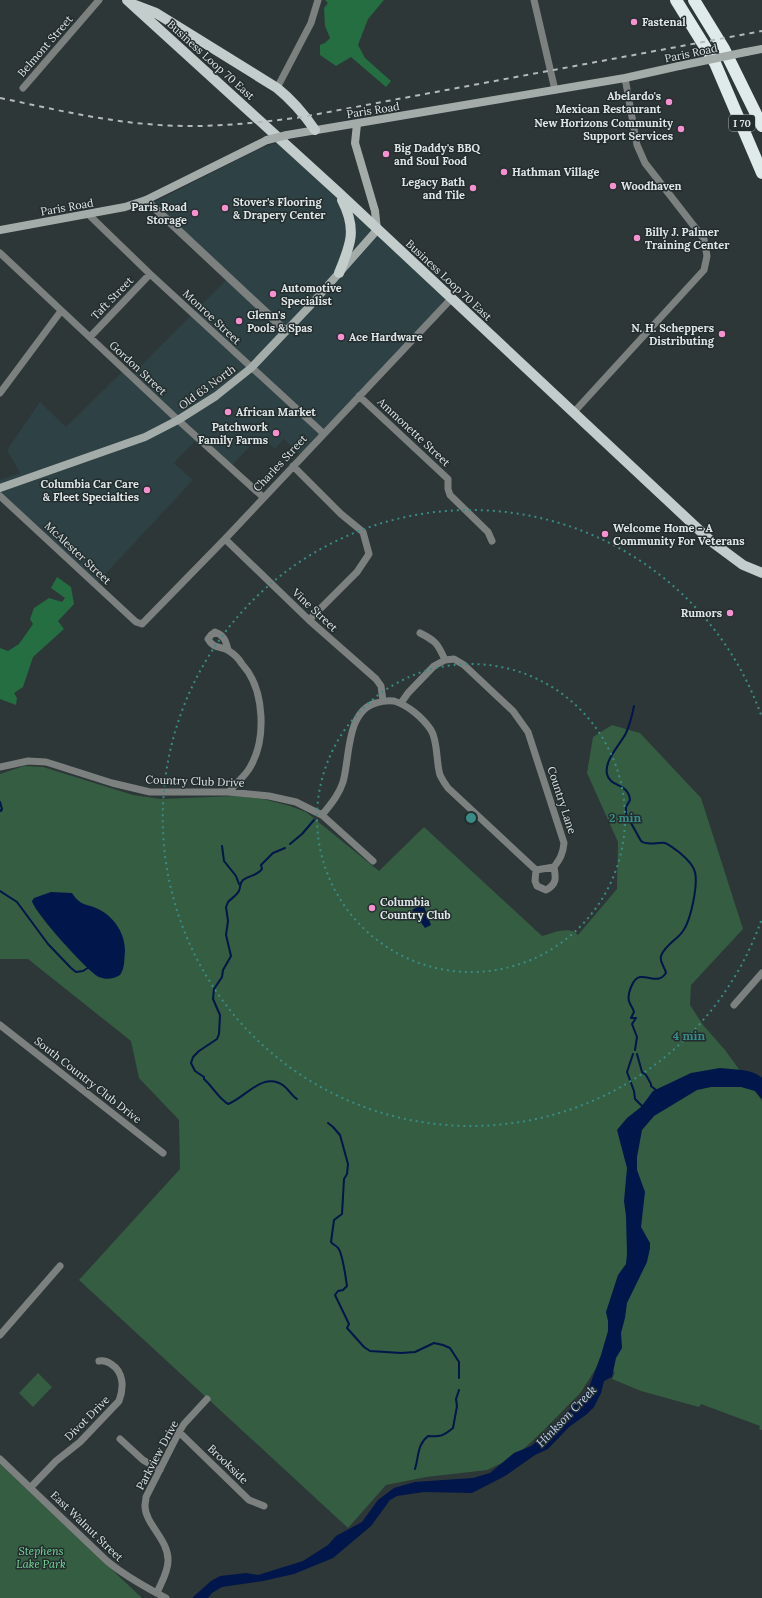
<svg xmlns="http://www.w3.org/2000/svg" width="762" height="1598" font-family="Lora,serif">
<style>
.built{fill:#2e4144}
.green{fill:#355d42}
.forest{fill:#246e42}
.water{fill:#01164a}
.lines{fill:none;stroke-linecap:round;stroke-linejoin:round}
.stream{stroke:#01164a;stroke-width:2}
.minor{stroke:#7c8180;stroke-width:7}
.tertiary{stroke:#7c8180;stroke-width:8}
.secondary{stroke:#a4acaa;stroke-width:8}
.primary{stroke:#c3cdcb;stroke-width:10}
.motorway{stroke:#dfebe9;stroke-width:12}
.rail{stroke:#b3babb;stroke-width:2;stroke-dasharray:5 5;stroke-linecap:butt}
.secondary-bridge{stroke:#a4acaa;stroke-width:8}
.ring{fill:none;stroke:#398c86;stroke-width:2;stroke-dasharray:2 4}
.poi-dot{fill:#f690cf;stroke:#232d2e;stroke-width:1.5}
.labels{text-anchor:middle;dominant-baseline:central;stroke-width:3;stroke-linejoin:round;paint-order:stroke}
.shield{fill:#232d2e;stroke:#a7aeb0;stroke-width:1}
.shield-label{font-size:10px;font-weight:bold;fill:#e0e6e7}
.poi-label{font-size:11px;font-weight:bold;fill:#e0e6e7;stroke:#232d2e;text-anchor:start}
.street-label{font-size:11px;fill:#e0e6e7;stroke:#232d2e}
.park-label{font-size:11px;font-style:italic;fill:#79dc9b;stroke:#232d2e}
.water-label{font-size:12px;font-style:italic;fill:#bed2f4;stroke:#232d2e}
.centre{fill:#398c86;stroke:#232d2e;stroke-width:2}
.ring-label{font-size:12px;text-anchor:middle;font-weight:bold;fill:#398c86;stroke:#232d2e;stroke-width:3;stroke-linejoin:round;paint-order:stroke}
</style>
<rect width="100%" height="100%" fill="#2d3738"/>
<path class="built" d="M280,142L450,298L300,455L284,439L275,449L260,436L231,466L199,437L174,463L193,480L96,584L0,495V480L20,473L7,450L40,402L66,427L125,369L132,375L228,278L147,206L261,148Z"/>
<path class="green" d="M612,725L640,733L701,798L743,929L691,985L690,1005L703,1025L725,1050L762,1101V1430L759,1429L760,1426L701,1404L699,1407L641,1391L612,1379L615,1372L598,1365L581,1392L544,1430L515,1457L487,1470L426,1477L386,1485L348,1528L79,1280L180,1169L179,1120L139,1078L131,1041L28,959H0V774L24,766L43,767L133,795L161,799L236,796L263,799L290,806L306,812L379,871L424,827L542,936C552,933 570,925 578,935L617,889L618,842L587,773L593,737Z
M38,1373L52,1387L33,1407L19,1393Z
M0,1464L142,1598H0Z"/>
<path class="forest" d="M325,0H384L368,19L358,45L365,58L391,81L386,87L351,57L336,66L320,55V45L325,43L330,38L325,26L324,8L328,3Z
M57,577L71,587L74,604L58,621L64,629L33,657L23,687L14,693L17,698L16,705L0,699V648L8,651L19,644L33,624L30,619L34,608L49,598L62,602L65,598L51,588Z"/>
<path class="water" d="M51,892L72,893C81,907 87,903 100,910C115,918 125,934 125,951C124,959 125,968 120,975C114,979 106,980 99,977C89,973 34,912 32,901L34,898Z
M423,904L431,925L425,928L412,910Z
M720,1068C734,1070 751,1068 762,1078V1099L755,1091L741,1087H711L697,1090L654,1116L642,1130L637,1157V1170L645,1192L641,1227L650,1243V1248L647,1262L627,1303L625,1318L621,1333L622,1348L616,1358L612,1377L604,1381L601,1393L594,1407L587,1414L569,1427L548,1449L535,1455L505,1476L472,1493L424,1492L397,1496L390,1500L371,1526L333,1558L294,1574L263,1581L222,1587L212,1593L208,1598H192L211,1581L220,1576L246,1573L258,1575L303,1561L328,1545L336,1536L362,1522L378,1500L394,1488L415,1482L473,1478L490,1473L514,1453L531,1446L550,1431L561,1418L576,1404L588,1390L601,1355L608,1331V1321L606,1312L618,1275L626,1264L627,1254L626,1216L624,1201L627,1168L617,1130L627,1118L641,1107L653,1091L691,1073Z"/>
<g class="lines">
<path class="stream" d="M634,706C632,716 630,724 626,733C620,745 604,760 607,774C610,788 628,782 630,800L626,807V814L641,841C647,846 657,842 665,843C670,845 676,850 680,853C686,858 693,864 695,872C698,885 691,920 683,931C677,940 665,945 661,956C659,962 665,967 666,973C658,984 650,976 640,977C633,978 627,994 629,1001C630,1005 633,1008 634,1012L631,1018H636L632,1024L637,1037L635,1050
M0,802L2,809L1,811L0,810
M290,844L302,834L314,820
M222,846L224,861L236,876L239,884
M285,848L273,853L261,865L262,869C257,876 250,875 243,880C239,884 241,886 239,891C236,896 232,898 228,902L226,907L228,921L226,935L231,956L223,970L222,977L214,989L213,999L220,1015L219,1034L217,1039L199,1051L193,1057L191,1063L195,1071L204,1077V1079C213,1087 218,1098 228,1104C245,1098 264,1070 284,1086C289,1090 292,1096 297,1099
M0,891L17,902L48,944L71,968L76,972L83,971L89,967
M633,1054L627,1072L634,1091L635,1099L643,1107
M637,1054L642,1072L646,1075L651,1084V1086L656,1090
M328,1123L333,1127L340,1135L348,1164L347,1174L344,1179L342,1214L334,1220L331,1242C333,1245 336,1245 338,1248C342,1252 346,1279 347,1286L343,1290L338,1291L335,1295L349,1324L347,1328L364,1347L370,1351L401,1353L415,1352L434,1343L443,1345L450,1348L459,1362V1378
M415,1469C419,1456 417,1445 428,1436C441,1437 443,1436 453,1428L457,1406L456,1399L459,1390"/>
<path class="minor" d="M534,0L555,90
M23,88L99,0
M277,88L311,23L318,0
M88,214L150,274L323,433
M0,253L178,420L263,497
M90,337L150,274
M0,393L61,311
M359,396L448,479V489L450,495L488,532L492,541
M574,412L704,270L707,256L704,239L645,163L637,145L625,78
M293,466L341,514L363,532L369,554L357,572L309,620
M0,496L136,622L142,624L225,539L451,299
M225,539L309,620L376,679L381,686L383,701
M420,633C436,641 438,644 445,660
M228,650C226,641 224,635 215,632L211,635L208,639C213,649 222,646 229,651C234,654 239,659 242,664C265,689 267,740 249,769C244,777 235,784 229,792
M0,767L28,761L46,762L112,783L150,792H229L269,796L296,802L322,815L373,861
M322,815C330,805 339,795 343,782C350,758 346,711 376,703C382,701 387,700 394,701C408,705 423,718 431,730C438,741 436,762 440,775C442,779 445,784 448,788L536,870L554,867C560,859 563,854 564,843L528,732L513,711L464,665L454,659L445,660L434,666L408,693L401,703
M536,870L535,881L537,886L546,890C557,884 556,878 554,867
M734,1005L762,973
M0,1025L163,1153
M0,1335L60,1266
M179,1432L249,1500L264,1506
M120,1439L143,1460L160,1470
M0,1459L107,1561C125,1576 145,1587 166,1598
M31,1487L56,1461L80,1442L119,1401C124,1388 124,1372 111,1364C107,1361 104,1360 99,1361
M157,1593C161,1583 168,1572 168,1561C169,1540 145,1524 145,1506C145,1503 146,1500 146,1497L179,1432L184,1424L207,1399"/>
<path class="tertiary" d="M146,200L286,331"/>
<path class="secondary" d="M746,52L762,49
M287,135L625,78L679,66
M0,230L125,207L146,200L267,140
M0,488L145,437L178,420L216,396L251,368L308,308L377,230L375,211L355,143L357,124"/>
<path class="primary" d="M127,0L338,192L712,542L743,565L762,573
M135,5L156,13L277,88C292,100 304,114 315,130
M339,273C351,244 357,229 342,200"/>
<path class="motorway" d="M676,0L715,63L762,173
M694,0L724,49L762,126"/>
<path class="rail" d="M0,98C49,108 97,120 147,124C200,129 249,124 302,117L762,31"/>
<path class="secondary-bridge" d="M679,66L746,52
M267,140L287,135"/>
</g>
<g class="ring">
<circle cx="471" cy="818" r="154"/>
<path d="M761 921A308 308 0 1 1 761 715"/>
</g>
<g class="poi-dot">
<circle cx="634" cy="22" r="4"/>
<circle cx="669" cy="102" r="4"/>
<circle cx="681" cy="129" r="4"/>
<circle cx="386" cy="154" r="4"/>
<circle cx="504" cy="172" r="4"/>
<circle cx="613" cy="186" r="4"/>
<circle cx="473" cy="188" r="4"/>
<circle cx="225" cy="208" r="4"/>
<circle cx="195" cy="213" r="4"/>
<circle cx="637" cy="238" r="4"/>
<circle cx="273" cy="294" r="4"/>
<circle cx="239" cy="321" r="4"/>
<circle cx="722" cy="334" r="4"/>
<circle cx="341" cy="337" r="4"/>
<circle cx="228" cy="412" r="4"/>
<circle cx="276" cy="433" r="4"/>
<circle cx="147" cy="490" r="4"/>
<circle cx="605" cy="534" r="4"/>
<circle cx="730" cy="613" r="4"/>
<circle cx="372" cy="908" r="4"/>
</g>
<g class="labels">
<rect class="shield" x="729" y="115" width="26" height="16" rx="3"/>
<g class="shield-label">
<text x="742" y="123">I 70</text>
</g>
<g class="poi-label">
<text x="642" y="22">Fastenal</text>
<text x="661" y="96" text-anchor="end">Abelardo's<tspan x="661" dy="13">Mexican Restaurant</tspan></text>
<text x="673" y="123" text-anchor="end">New Horizons Community<tspan x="673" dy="13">Support Services</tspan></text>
<text x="394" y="148">Big Daddy's BBQ<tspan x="394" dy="13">and Soul Food</tspan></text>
<text x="512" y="172">Hathman Village</text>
<text x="465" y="182" text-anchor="end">Legacy Bath<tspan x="465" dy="13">and Tile</tspan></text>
<text x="621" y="186">Woodhaven</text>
<text x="233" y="202">Stover's Flooring<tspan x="233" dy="13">&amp; Drapery Center</tspan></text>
<text x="187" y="207" text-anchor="end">Paris Road<tspan x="187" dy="13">Storage</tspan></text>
<text x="645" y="232">Billy J. Palmer<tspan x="645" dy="13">Training Center</tspan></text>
<text x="281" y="288">Automotive<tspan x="281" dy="13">Specialist</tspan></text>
<text x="247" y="315">Glenn's<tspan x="247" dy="13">Pools &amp; Spas</tspan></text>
<text x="714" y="328" text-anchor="end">N. H. Scheppers<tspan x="714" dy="13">Distributing</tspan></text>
<text x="349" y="337">Ace Hardware</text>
<text x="236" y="412">African Market</text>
<text x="268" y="427" text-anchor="end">Patchwork<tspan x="268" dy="13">Family Farms</tspan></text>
<text x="139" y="484" text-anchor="end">Columbia Car Care<tspan x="139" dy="13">&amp; Fleet Specialties</tspan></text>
<text x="613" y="528">Welcome Home - A<tspan x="613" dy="13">Community For Veterans</tspan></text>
<text x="722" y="613" text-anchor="end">Rumors</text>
<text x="380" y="902">Columbia<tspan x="380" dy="13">Country Club</tspan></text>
</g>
<g class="street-label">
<text transform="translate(45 46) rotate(-49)">Belmont Street</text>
<text transform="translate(691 53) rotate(-12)">Paris Road</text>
<text transform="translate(211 60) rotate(42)">Business Loop 70 East</text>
<text transform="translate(373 110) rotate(-9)">Paris Road</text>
<text transform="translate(67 207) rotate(-10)">Paris Road</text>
<text transform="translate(449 280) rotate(43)">Business Loop 70 East</text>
<text transform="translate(112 298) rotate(-46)">Taft Street</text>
<text transform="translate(212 317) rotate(43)">Monroe Street</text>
<text transform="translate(138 368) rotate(43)">Gordon Street</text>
<text transform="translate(207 387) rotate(-36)">Old 63 North</text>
<text transform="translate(414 432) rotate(43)">Ammonette Street</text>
<text transform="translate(280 463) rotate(-47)">Charles Street</text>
<text transform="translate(78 553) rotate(43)">McAlester Street</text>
<text transform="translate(315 610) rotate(43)">Vine Street</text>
<text transform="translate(195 781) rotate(2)">Country Club Drive</text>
<text transform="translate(562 800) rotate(72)">Country Lane</text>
<text transform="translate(88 1080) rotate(38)">South Country Club Drive</text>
<text transform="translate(87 1418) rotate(-45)">Divot Drive</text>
<text transform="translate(157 1455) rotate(-62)">Parkview Drive</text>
<text transform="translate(228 1464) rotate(44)">Brookside</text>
<text transform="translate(87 1526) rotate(44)">East Walnut Street</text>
</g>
<g class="park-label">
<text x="41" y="1551">Stephens<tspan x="41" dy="13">Lake Park</tspan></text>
</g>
<g class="water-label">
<text transform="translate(566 1416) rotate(-46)">Hinkson Creek</text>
</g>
</g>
<circle cx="471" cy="818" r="6" class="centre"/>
<g class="ring-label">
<text x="625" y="822">2 min</text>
<text x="689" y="1040">4 min</text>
</g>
</svg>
